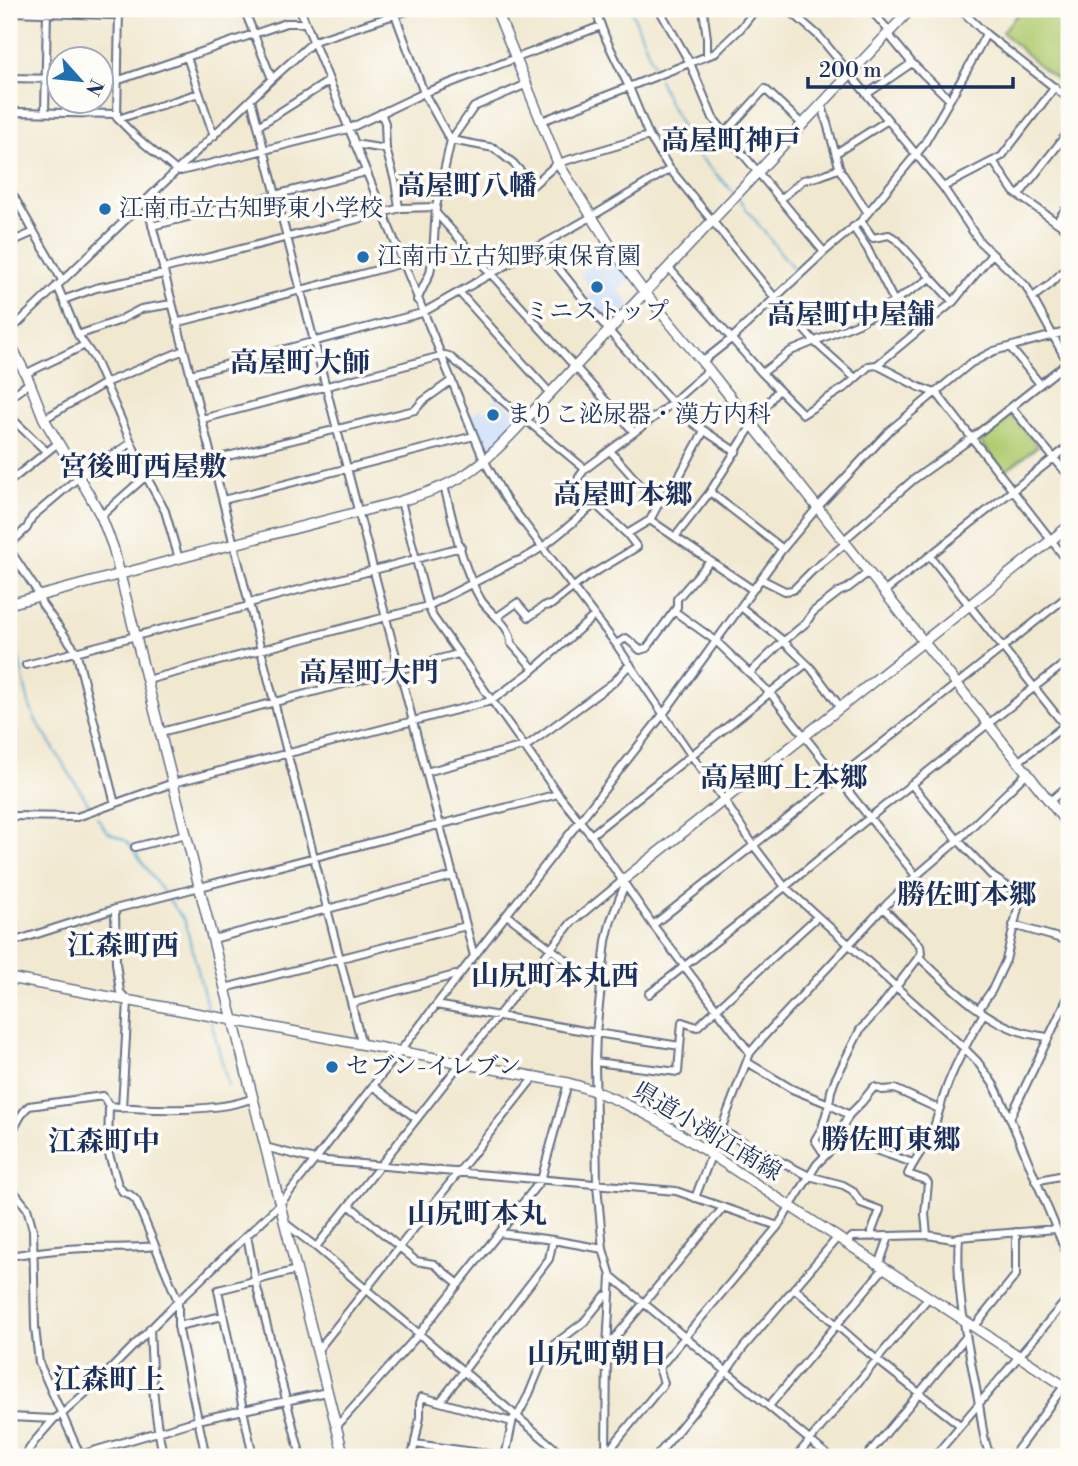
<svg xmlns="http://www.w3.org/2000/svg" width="1078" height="1466" font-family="'Libre Bodoni','Noto Serif JP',serif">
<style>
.built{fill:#c9dcf9}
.green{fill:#b1cc71;stroke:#667e68;stroke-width:2}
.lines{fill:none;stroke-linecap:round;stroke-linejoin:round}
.stream{stroke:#55a9d0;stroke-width:2}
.street-casing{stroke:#667086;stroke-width:10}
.secondary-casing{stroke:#667086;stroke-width:12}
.street{stroke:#fff;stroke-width:6}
.secondary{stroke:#fff;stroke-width:9}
.poi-dot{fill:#1f6fb2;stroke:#fdfcf7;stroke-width:2.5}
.labels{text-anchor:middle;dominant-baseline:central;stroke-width:7;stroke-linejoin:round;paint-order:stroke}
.poi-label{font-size:24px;fill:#1b2f5e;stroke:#fdfcf7;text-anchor:start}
.street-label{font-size:24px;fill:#1b2f5e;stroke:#fdfcf7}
.quarter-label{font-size:28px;font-weight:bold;fill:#1b2f5e;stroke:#fdfcf7}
</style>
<rect width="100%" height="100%" fill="#fdfcf7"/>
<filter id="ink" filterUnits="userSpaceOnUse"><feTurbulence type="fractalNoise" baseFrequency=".0143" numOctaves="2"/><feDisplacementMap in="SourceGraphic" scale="14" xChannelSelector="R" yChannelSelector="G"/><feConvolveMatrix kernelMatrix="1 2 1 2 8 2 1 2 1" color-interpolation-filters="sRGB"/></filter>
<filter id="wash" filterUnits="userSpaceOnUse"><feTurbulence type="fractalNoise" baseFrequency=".00686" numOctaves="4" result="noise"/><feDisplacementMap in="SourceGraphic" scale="28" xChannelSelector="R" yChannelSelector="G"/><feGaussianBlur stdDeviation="1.57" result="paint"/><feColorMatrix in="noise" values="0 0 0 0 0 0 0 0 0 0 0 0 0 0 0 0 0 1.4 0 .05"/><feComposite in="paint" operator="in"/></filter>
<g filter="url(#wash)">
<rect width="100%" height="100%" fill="#f1e8d0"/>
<path class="built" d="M603,246L631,279L618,290L630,305L610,328L588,299L594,292L580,274L589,265L585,260Z
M497,397L525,419L484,458L467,416L481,409L486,412Z"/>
<path class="green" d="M1022,9H1069V87L1044,70L1002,32Z
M1010,413L1038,446L1005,471L977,438Z"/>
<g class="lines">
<path class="stream" d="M631,9L657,74
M659,79L668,101L696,153L734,193
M737,197L795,271
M9,614L29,704L35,719L90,806
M97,817L107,832L125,840L130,845L164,893
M167,897L185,922L209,1013
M211,1021L228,1085"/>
</g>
</g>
<g filter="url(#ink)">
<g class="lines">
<defs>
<path id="street" d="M119,9L117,118L135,136L177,171H181L348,129L424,93L601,26
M244,9L272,79
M300,9L484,460L505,498L616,644L691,755L724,800L754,846L785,887L964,1048L977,1061L994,1085L1010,1118L1069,1259
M393,9L424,93L449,138L451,140L494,148L513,163L533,185L558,163L649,136
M595,9L606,39L629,87L649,136L670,169L775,298L817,344L855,378
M659,9L690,63L713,118L824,252
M703,9L707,38V56
M784,9L796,16L819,36L943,187L980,242L1026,286L1069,365
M870,9L890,32
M960,9L986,34L1069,99
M9,12L110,15H119L135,9
M888,34L912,63L949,99
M187,57L214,136
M9,78L60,79
M102,79L119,80L128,77L286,23H305
M1055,87L1002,156L993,161L1014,192L1069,231
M867,94L912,63
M251,99L474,956
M822,105L840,170L868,213
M45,113L47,9
M381,113L385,123L386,149L395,181L399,208
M118,119L199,93
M542,121L715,53L741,28L756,9
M258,126L329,81
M725,133L765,89L803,125
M9,138L13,114L16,112L117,114
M354,144L386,149
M836,153L888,120
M943,187L993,161
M9,188L34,232
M1019,195L1069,131
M781,199L803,180L820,176L840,168
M146,201L362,1045
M436,213L634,432
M1056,222L1069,205
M152,226L366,172
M853,227L867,248L894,301
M9,243L34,232L62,280
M541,246L609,331L672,402L693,423L736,452
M669,268L762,373L803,414L847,386L869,366L877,365L953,302L992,254
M163,269L401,208L436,207
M931,278L953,302
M57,285L78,335L94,358L146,476L165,511L179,559
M459,292L551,394
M1033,297L1048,286L1069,266
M63,300L96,288L164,274
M417,300L430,273L433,255L436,207L451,140L474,107L527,84
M176,323L403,263
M9,332L272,79L314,41L413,9
M78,335L118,321L141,309L172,304
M1010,347L1040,384
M702,362L731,339L824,252L861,221L923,146L967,70L986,34
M877,365L919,387L935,393
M762,373L791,351L859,323L931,278L897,240L889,235L873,238L861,221
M25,374L85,345
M191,374L422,313L591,217L670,169
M936,392L1069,563
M9,398L29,383
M1011,407L1069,476
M9,416L47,452
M44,419L105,383L184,350
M202,419L445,355L449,356L585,469L660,413L709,370
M610,451L658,505
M9,482L58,443
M444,486C454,523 461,566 481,600C490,614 511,625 511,643L534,669
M710,492L783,549
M223,500L474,436
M401,501L428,606L433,617L558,794L591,835L653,925L750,1053
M101,516L146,476L415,410L423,401L451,381
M650,520L753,590
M627,534L650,520L658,505L675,484L704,431
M675,537L710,492L752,425L778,390
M844,540L913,480L972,438L1068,362
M9,545L27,528L32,517L79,477L131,443
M9,549L35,588L42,604L76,651L115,804
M930,556L1069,731
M761,579L785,591L793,590L812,571L846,543
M885,591L1069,446
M741,607L781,639L811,668L841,708
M674,611L716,641L770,693L916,876
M497,617L517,603L529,617L544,606L551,605L584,579L637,547L627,534L576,486L579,477L585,469
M616,644L626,638L640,650L647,648L677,607V599L710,561
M26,665L245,607L253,602L461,547
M750,673L778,646L806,623L813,612L839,592L848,588L869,572
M147,680L428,606L514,562C536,557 576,519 595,504
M161,732L458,654
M1019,761L1069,722
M426,772L528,745L614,682L630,664
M911,784L958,840L993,877L1021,895L1006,960L992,990L979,1009
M1050,801L1069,785
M9,816L77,817L173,783L491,701L532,671L594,616
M591,835L806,664
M135,847L186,834
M883,908L920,945L921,953L919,957C949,985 985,1023 1026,1033C1033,1035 1041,1036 1048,1037
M115,909L116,963L120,992L128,1001L122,1108
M507,915L601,987
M653,925L1069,595
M1013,925L1069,941
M213,939L453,876
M9,943L115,909L558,794
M225,988L466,926
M649,994L785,887L869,818L1069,660
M352,1003L455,975L459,976
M436,1005L596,1033L680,1046
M595,1062L678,1072L682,1022L697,1027L817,917
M747,1062L792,1089L829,1104L849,1115
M373,1086L417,1119
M109,1106C148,1110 217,1113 253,1098
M1010,1118L1069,995
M720,1130L809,1176L843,1185L852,1190L861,1203L880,1210L872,1231V1237
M840,1133L867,1147L913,1163
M9,1134C18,1126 19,1114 29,1106L103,1096L109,1106L108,1151L118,1185L123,1192L129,1194L136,1200L178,1301V1326L206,1457
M265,1147L315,1160L676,1191L778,1226
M825,1155L815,1140L822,1128L829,1104L831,1091L835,1080L860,1030L880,1008L919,957
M1035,1181L1069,1174
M9,1186L27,1208L33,1230L35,1327L39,1363L81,1457
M695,1198L750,1053L766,1034L883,908L916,876L957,841L1028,772
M349,1205L416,1261L434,1264L459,1284
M286,1224L316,1247L565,1457
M499,1233L553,1240L603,1249
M247,1235L255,1280L301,1457
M927,1235L925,1214L928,1183L925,1180L908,1174C915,1158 928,1144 934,1127C939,1112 943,1096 949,1081C959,1057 971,1035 984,1013
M959,1237C955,1293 969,1349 979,1404C982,1422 983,1441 991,1457
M846,1243L852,1237L927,1235L953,1239L959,1237L1056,1229
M316,1247L571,923L622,881
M9,1256C34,1252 59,1249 85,1248C109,1247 132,1249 155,1246
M879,1265L889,1237
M611,1276L830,1457
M794,1288L877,1360L960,1425
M178,1326L223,1316
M975,1326L1016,1275V1232
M150,1328C152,1372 153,1415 164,1457
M608,1346L723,1208
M317,1351L534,1077
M440,1402L549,1259L553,1240
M769,1406L884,1268
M9,1417L54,1419L62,1414L102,1378L178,1301L280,1204L315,1160L664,713L781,551L817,508L890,430L971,363L994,351L1069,331
M517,1417L529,1394L547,1350L584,1322L605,1296L610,1294
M336,1427L419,1334L541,1180L568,1083
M415,1444L511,1457
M606,1454L664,1383L659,1368L778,1226L817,1164L828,1153L849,1115L861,1103L874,1087L882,1090L895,1089L939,1109
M80,1455L198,1420L327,1392
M24,1457L34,1442L54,1419
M253,1457L218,1290L297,1270
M412,1457L420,1417V1403L422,1397L512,1422
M505,1457L513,1419
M606,1457L607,1347L611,1276L603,1249L597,1185L595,1062L596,1033L606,941L611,920L625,884
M656,1457L727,1371L743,1348L838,1237
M796,1457L929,1297
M866,1457L966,1337
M934,1457L1069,1297
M1012,1457L1064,1386"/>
<path id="secondary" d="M496,9L558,163L611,247L645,293L709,370L1069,826
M9,341L29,381L44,419L90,496L101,516L113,547L344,1457
M9,604L207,551L401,501C423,494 446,487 466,474C489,459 507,439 526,419L911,9
M622,881L1069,526
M9,978C195,1014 382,1047 568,1083C603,1092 634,1107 666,1125L1069,1389"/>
</defs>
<use href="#street" class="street-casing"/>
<use href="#secondary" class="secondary-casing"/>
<use href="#street" class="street"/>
<use href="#secondary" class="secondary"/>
</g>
</g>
<g class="poi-dot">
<circle cx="105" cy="209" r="7"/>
<circle cx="363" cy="257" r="7"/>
<circle cx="597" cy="287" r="7"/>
<circle cx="493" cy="415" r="7"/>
<circle cx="332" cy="1067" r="7"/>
</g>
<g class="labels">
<g class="poi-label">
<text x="119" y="209">江南市立古知野東小学校</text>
<text x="377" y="257">江南市立古知野東保育園</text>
<text x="597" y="312" text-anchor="middle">ミニストップ</text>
<text x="507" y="415">まりこ泌尿器・漢方内科</text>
<text x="346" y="1067">セブン-イレブン</text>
</g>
<g class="street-label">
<text transform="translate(707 1132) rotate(31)">県道小渕江南線</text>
</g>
<g class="quarter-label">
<text x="731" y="141">高屋町神戸</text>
<text x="467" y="186">高屋町八幡</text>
<text x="851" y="315">高屋町中屋舗</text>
<text x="300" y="363">高屋町大師</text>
<text x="143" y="467">宮後町西屋敷</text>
<text x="623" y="495">高屋町本郷</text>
<text x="369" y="673">高屋町大門</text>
<text x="784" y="778">高屋町上本郷</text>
<text x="967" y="895">勝佐町本郷</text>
<text x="123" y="946">江森町西</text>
<text x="555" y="976">山尻町本丸西</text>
<text x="891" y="1140">勝佐町東郷</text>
<text x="104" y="1142">江森町中</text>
<text x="477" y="1214">山尻町本丸</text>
<text x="597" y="1354">山尻町朝日</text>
<text x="109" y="1380">江森町上</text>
</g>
</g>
<rect width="1078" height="1466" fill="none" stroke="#fdfcf7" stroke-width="35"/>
<g transform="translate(80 80) rotate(117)"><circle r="33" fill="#fdfcf7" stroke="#a3aaba" stroke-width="2"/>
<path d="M0-5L12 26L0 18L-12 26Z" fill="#1f6fb2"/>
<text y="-10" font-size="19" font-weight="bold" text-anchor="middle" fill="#1b2f5e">N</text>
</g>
<path d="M808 77v10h205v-10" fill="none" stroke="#1b2f5e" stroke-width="3.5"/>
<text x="819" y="77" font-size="21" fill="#1b2f5e" stroke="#fdfcf7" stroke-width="5" paint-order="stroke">200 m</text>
</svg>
